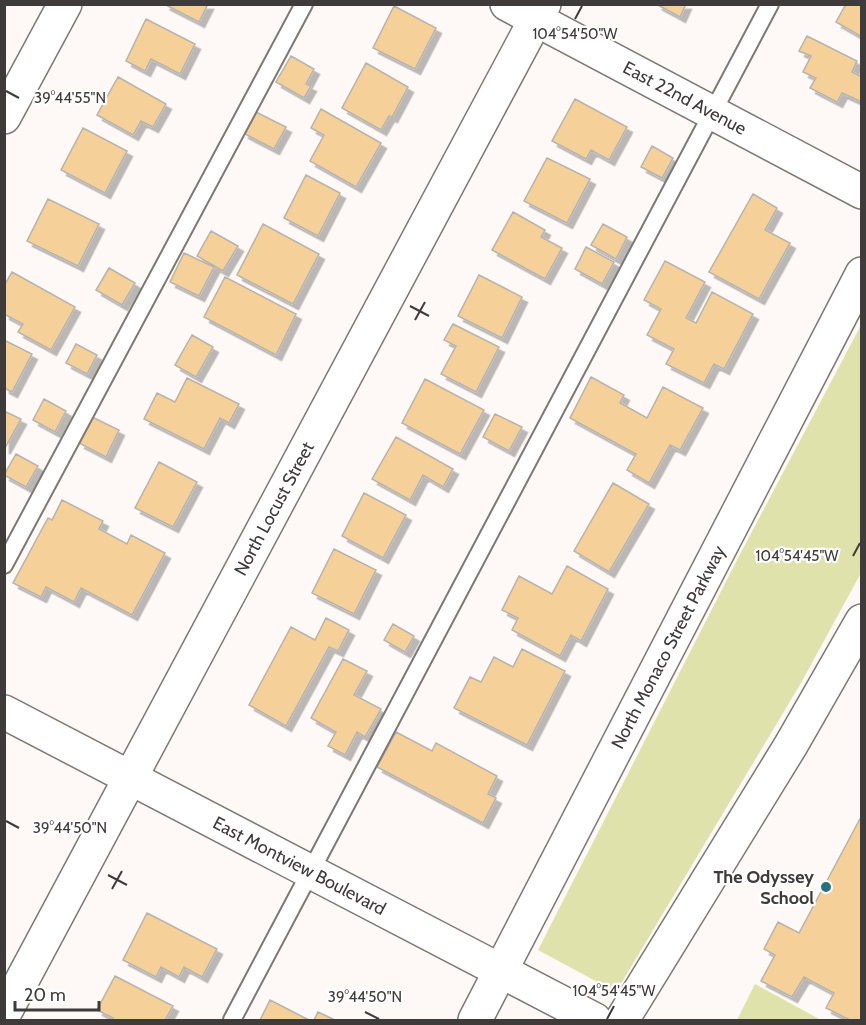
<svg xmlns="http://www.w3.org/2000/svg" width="866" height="1025" font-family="Cabin,sans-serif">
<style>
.green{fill:#e0e2ab}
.building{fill:#f6d099;stroke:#b7b3ad;stroke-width:1.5;filter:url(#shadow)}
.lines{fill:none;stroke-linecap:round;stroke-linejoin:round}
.lane-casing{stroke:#7e7875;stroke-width:20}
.street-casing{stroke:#7e7875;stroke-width:36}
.secondary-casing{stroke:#7e7875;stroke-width:36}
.lane{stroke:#fff;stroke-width:16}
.street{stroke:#fff;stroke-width:33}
.secondary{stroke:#fff;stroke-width:33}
.ticks{fill:none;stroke:#3e3b3a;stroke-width:2}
.poi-dot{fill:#28707b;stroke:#fff;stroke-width:2}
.labels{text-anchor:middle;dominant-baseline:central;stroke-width:4.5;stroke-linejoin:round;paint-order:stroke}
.street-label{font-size:18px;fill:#3e3b3a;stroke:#fff}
.poi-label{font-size:18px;font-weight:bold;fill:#3e3b3a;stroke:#fff;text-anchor:end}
.ticks-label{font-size:15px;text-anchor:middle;fill:#3e3b3a;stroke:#fff;stroke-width:4.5;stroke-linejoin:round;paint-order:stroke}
</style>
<defs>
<filter id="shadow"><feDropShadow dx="5.5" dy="5.5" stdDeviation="0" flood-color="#0004"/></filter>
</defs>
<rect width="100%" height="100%" fill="#fef9f6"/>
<path class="green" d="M861,325V573L801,683L616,992L538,950L737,560Z
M755,984L821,1020H737Z"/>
<path class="building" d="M164,4H208L199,22Z
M656,4H686L680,17Z
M846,4H862V37L836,22Z
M394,6L436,28L415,69L373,48Z
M146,19L195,44L180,74L151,59L145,71L126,61Z
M807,36L857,61L852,72L862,77V102L842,93L837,102L810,88L816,78L803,72L811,56L799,51Z
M291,56L314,69L306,84L311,86L304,98L276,82Z
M366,63L408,87L392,117L389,116L381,130L342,108Z
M118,77L166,104L153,127L141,121L133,135L97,115Z
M575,99L627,127L609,160L591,150L586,159L552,141Z
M321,109L381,143L356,187L310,161L324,135L311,128Z
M254,111L286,127L274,149L243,133Z
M83,128L127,151L105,193L61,170Z
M652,146L673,158L662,178L641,167Z
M547,158L590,179L567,223L524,201Z
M306,175L340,193L318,236L284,218Z
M753,194L777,208L765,230L790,243L759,299L709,272Z
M48,199L99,224L78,266L27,241Z
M513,212L545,230L541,237L562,248L545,279L492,250Z
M263,224L319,254L293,304L237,275Z
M603,224L627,237L616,259L591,245Z
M211,231L238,246L223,271L197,256Z
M586,247L614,262L602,284L575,269Z
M184,253L214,267L199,296L170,282Z
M665,261L705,282L686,318L696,323L712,292L753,314L724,369L714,364L704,383L666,364L674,349L647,335L661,309L644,300Z
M109,268L135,283L122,305L96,290Z
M12,272L75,307L51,350L18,332L23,324L4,314V286Z
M479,275L522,297L502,338L458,316Z
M225,277L296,314L276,355L204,317Z
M453,324L499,347L476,392L441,374L456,346L444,340Z
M192,335L213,347L196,377L175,365Z
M4,340L32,354L12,392L4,388Z
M76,344L97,355L87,374L66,363Z
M591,377L624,395L620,403L647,418L663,387L703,408L680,450L670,445L649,483L627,470L636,454L570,418Z
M187,378L239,404L229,423L220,418L204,449L144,419L157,393L175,402Z
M425,379L484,410L460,454L402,423Z
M44,399L66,411L55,432L33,420Z
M4,411L21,419L5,448H4Z
M495,414L522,427L509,451L483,437Z
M92,417L119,430L106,457L79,443Z
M396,437L453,469L443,487L423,475L410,500L372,479Z
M16,454L38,466L26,487L4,475Z
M159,462L197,482L173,527L135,508Z
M613,483L649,504L609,572L574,551Z
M364,493L406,515L383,558L342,536Z
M62,500L103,521L99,529L127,544L131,535L165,553L132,615L81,588L74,602L46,587L41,597L13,583L48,518L52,520Z
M334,549L376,570L354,614L312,593Z
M567,566L608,589L581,641L571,635L560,656L512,630L518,618L502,610L519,576L552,594Z
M326,618L349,630L338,651L329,647L286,726L249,705L291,627L315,640Z
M393,624L414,636L405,652L384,640Z
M522,649L565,671L527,745L454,708L470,677L481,682L494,657L513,667Z
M343,659L367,671L354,695L381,709L365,737L357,732L345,755L328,746L336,732L311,718Z
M396,732L432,751L436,743L497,776L488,794L496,798L483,823L377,767Z
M862,815V1020H850L826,1008L834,993L804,977L792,997L761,981L775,955L764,949L778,922L799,933Z
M147,913L217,949L202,977L184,967L179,977L161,967L156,977L123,960Z
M115,976L173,1006L165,1020H111L113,1018L97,1010Z
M270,1000L309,1020H260Z
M318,1012L335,1020H314Z"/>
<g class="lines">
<defs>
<path id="lane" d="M4,565L304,4
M232,1020L770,4"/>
<g id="street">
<path id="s1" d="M507,4L862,192"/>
<path d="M4,117L65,4"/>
<path id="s2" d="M4,1014L544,4"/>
</g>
<g id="secondary">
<path id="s3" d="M4,712L595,1020"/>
<path id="s4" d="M475,1020L862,274"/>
<path d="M622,1020L791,745L862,621"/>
</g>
</defs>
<use href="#lane" class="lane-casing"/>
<use href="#street" class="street-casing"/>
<use href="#secondary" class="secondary-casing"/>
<use href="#lane" class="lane"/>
<use href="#street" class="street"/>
<use href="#secondary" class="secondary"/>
</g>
<path class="ticks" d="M575,19L582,6M6,91L19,98M410,306L429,316M415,320L425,302M853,556L860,543M6,821L19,828M108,875L127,885M112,889L122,871M365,1012L379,1019M607,1019L614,1006"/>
<circle class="poi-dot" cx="826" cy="887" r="6"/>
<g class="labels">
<g class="street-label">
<text stroke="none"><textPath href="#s1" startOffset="201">East 22nd Avenue</textPath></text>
<text stroke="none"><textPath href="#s2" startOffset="573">North Locust Street</textPath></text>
<text stroke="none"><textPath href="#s4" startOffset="420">North Monaco Street Parkway</textPath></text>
<text stroke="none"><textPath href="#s3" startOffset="333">East Montview Boulevard</textPath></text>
</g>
<g class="poi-label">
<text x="814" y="877">The Odyssey<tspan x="814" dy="21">School</tspan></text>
</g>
</g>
<g class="ticks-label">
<text x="575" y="39">104°54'50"W</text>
<text x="70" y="103">39°44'55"N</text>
<text x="797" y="561">104°54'45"W</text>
<text x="70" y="833">39°44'50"N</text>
<text x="614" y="996">104°54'45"W</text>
<text x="365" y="1002">39°44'50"N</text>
</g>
<rect width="866" height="1025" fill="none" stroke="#3e3b3a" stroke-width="12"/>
<path d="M15 1001v9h84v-9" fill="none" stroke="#3e3b3a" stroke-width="3"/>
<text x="24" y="1001" font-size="18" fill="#3e3b3a" stroke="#ffffff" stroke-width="4.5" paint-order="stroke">20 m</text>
</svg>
